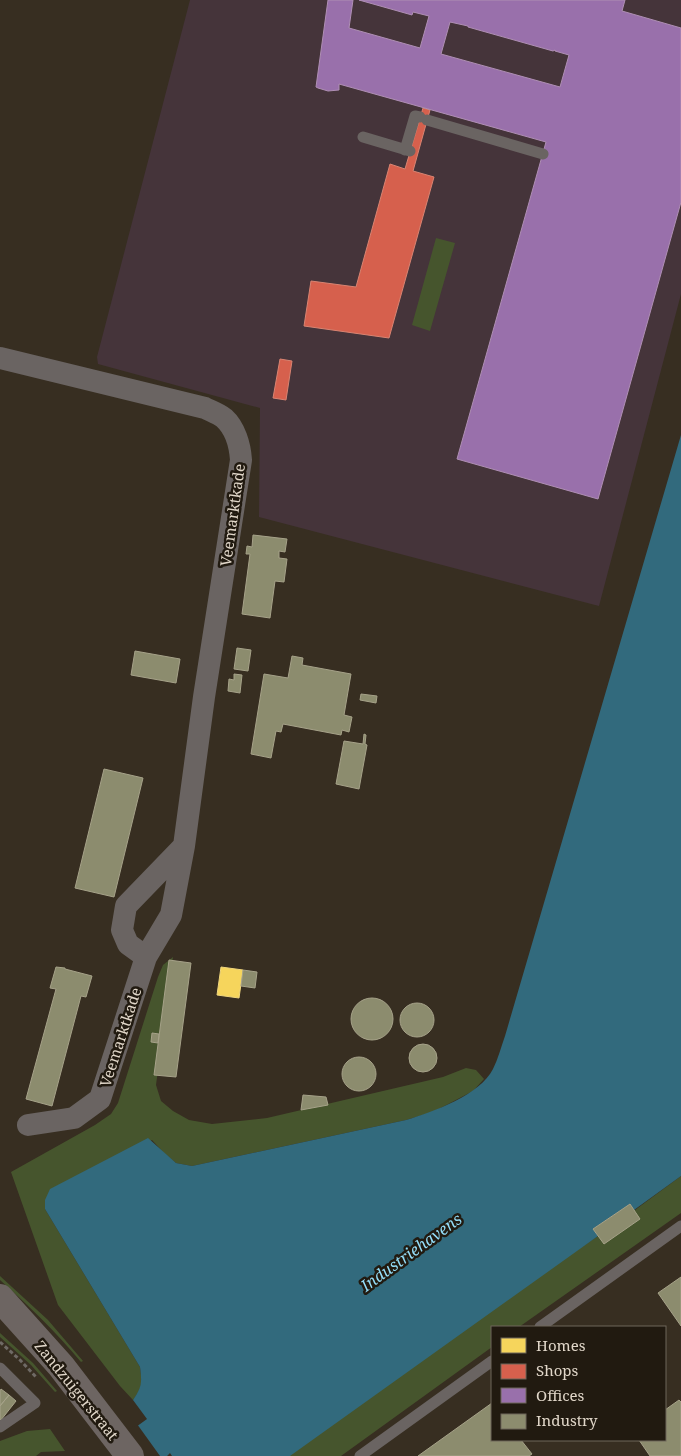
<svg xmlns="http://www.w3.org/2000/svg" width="681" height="1456" font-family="'Noto Serif',serif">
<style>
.commercial{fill:#45343a}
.green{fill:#46552d}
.water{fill:#326a7d}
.pier{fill:#372e21}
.homes{fill:#f6d55c;stroke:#f0d67d}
.shops{fill:#d6604d;stroke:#d98472}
.offices{fill:#9970ab;stroke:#af8fb4;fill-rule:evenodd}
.industry{fill:#8c8c6e;stroke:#a6a289}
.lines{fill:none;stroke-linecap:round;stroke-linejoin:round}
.path{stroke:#6f6a65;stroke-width:3;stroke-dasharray:4 2.5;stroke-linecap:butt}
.lane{stroke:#6a6462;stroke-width:11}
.street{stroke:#6a6462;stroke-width:22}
.secondary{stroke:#6d6562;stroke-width:28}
.labels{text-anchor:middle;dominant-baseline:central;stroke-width:5;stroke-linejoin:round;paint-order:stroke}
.street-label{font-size:15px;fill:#e1d7c9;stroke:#211a10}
.water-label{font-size:16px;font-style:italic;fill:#94ddf8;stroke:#211a10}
</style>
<rect width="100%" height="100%" fill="#372e21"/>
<path class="commercial" d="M190,0H681V294L599,606L259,517L260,408L98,364L97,357Z"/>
<path class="green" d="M436,238L455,243L430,331L412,325Z
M173,957L156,1085L161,1101L173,1111L189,1120L212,1124L267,1118L443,1077L466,1068L476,1070L484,1079L473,1091L433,1112L406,1120L192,1166L176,1163L164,1153L152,1140L45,1209L140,1367C142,1383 143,1387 133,1400L120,1386L58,1305L11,1172L95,1125L111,1114L118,1103L158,977L163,965Z
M681,1176V1213L519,1327H492V1347L341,1456H273L598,1236L593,1229L630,1204L635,1210Z
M0,1276L48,1320L83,1361L81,1362C56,1332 29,1306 0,1280Z
M0,1333L33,1363L57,1391L55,1392L31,1365L0,1337Z
M50,1429L65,1451L41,1452L36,1456H0V1441L27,1431Z"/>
<path class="water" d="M681,435V1176L634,1210L630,1204L593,1229L598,1236L290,1456H172L170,1453L167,1456H96L147,1419L133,1400C142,1387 142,1383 140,1367L45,1209V1200L50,1189L148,1138L176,1163L192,1166L406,1120C433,1112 480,1095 493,1069C498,1059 501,1047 505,1036Z"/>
<path class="pier" d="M137,1424L160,1456H96L94,1454Z"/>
<path class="homes" d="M221,967L243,970L239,998L217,995Z"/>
<path class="shops" d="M423,108L430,110L413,171L434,177L389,338L304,326L311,281L356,287L390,164L405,169Z
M280,359L292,361L286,400L273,398Z"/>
<path class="offices" d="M328,0H353L349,28L420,48L429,16L413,12L412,15L359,0H625L622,11L681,28V202L598,499L457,459L546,142L339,84V90L328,91L318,88L316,87ZM450,22L468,26V27L553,51L555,50V51L569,55L560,87L441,54Z"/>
<path class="industry" d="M253,535L287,539L285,552L279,551V558L287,559L284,582L275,581L270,618L242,614L250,554H246L247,546L252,547Z
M237,648L251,650L248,671L234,669Z
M135,651L180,659L176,683L131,675Z
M292,656L303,658L302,665L351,674L344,715L352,717L349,732L342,730L341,735L283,724L281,732L276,731L271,758L251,754L264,674L288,678Z
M234,674L242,675L240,693L228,691L229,679L234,680Z
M361,694L377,696L376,703L360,700Z
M364,734L366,735L365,744L367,745L359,789L336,784L344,741L363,744Z
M104,769L143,778L114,897L75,888Z
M169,960L191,963L176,1077L154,1075Z
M56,967L65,968V969L92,976L86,997L81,996L52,1106L26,1099L56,989L50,988Z
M243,970L257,972L255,988L241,986Z
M351 1019a21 21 0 1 1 42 0a21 21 0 1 1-42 0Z
M400 1020a17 17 0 1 1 34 0a17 17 0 1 1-34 0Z
M152,1033L159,1034L158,1043L151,1042Z
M409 1058a14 14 0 1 1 28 0a14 14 0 1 1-28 0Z
M342 1074a17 17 0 1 1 34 0a17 17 0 1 1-34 0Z
M303,1095L326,1097L328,1105L301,1110Z
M630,1204L640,1219L604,1244L593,1229Z
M681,1277V1326L658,1293Z
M1,1389L9,1395L0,1406V1391Z
M9,1395L16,1401L1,1420L0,1419V1406Z
M679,1400L681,1402V1456H650L639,1440H665V1410Z
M492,1403V1440H521L532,1454L529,1456H418Z"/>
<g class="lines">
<path class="path" d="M0,1342L20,1360L37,1378"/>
<path class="lane" d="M427,120L543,154
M363,137L410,151
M405,150L415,116L420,117
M540,1327L681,1226
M0,1368L35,1403L0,1427
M360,1456L492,1361"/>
<path class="street" d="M0,358L205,408C211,411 219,414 224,418C235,428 240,445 241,460L204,697L184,846L171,915L146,957L100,1099L74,1118L28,1125
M146,957L128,944L122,930L126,906L184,846"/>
<path class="secondary" d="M0,1298L61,1366L130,1456"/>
</g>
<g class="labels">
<g class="street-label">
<text transform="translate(232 515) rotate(-82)">Veemarktkade</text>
<text transform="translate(120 1037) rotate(-72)">Veemarktkade</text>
<text transform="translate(77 1390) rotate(51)">Zandzuigerstraat</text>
</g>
<g class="water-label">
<text transform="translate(411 1252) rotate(-36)">Industriehavens</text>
</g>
</g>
<rect x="491" y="1326" width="175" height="115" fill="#211a10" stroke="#6e665a"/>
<rect x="501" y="1338" width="25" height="15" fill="#f6d55c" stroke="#6e665a"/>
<text x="536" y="1351" font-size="15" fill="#e1d7c9">Homes</text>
<rect x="501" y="1364" width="25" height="15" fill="#d6604d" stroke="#6e665a"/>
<text x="536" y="1376" font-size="15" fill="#e1d7c9">Shops</text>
<rect x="501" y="1388" width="25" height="15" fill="#9970ab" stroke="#6e665a"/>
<text x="536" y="1401" font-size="15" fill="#e1d7c9">Offices</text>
<rect x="501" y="1414" width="25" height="15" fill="#8c8c6e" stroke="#6e665a"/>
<text x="536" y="1426" font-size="15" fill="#e1d7c9">Industry</text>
</svg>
